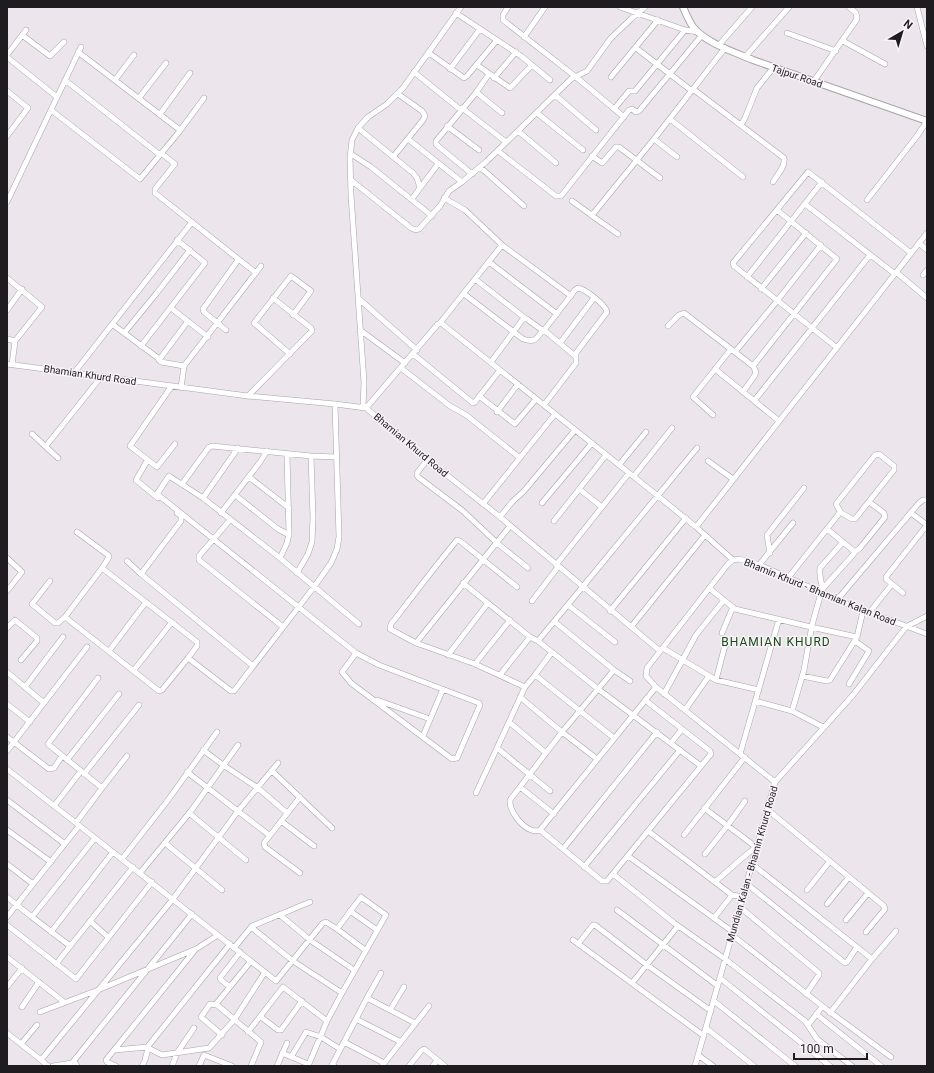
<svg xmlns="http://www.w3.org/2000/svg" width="934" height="1073" font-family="Roboto,sans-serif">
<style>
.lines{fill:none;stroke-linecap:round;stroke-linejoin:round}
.minor-casing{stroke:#a9a3a9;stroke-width:6}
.major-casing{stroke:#a9a3a9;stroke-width:8}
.minor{stroke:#fff;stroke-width:5}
.major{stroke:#fff;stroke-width:6}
.labels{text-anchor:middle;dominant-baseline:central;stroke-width:3;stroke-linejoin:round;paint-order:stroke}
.street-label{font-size:10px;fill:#1e1c1e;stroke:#f9f2f9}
.quarter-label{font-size:12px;letter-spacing:1px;fill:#164c17;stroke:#f9f2f9}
</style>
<rect width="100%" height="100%" fill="#ece5ec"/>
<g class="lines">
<defs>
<path id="minor" d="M508,7L503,15V20L576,77L624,117
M620,7L685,30L698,32
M917,7L927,46
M456,13L521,56L550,80
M787,33L836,51
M22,35L50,56L64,42
M524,37L545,7
M843,41L885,64
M719,45L752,7
M636,48L692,91
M78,52L180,130
M429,53L464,78L467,76L497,40
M7,55L26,30
M7,57L57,97
M745,57L789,7
M477,65L510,88L532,65
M450,69L480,29
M414,72L461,110
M611,77L658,20
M494,78L516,52
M65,80L160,155
M115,80L134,55
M814,81L857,19L856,13L849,7
M693,89L784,158C786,166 777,175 773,182
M7,91L28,108L7,136
M476,92L502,113
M555,95L596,130
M139,98L166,63
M462,108L506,142
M614,109L629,91H635L685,30
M51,110L140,179L179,132L204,98
M537,113L583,150
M160,114L190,73
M670,119L743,177
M741,125L745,118L757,88L774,67
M447,126L479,150
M358,128L413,173L417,178L420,188L412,199
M518,131L556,163
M408,139L462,182
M654,139L677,157
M498,151L556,196H561L629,110L632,109L636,112L639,111L702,35
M161,153L175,164L155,189V193L256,273
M351,154L371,167L432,216
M592,156L602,163L616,147H619L660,178
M393,157L423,120L425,116L422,111L398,94
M480,167L524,206
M472,174L438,146L436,144V141L475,94L489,74
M351,180L411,228L416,230L419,229L440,206L449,191L462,182L487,161L571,79L587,71L611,38L631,19L645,7
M420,188L438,164
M444,198L465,210L502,245L571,296
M867,200L917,136L927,121
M572,201L590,214H593L654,139L725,48
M7,202L81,47
M805,204L895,274
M591,215L618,234
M919,243L927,250
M489,262L557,314
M896,272L927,298
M923,275L927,270
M747,277L822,182
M7,278L42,307L15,341L12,365
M475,279L525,318
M761,289L806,233
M464,294L523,339C535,343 536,339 543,330
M359,299L417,350
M171,308L208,337
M7,310L22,289
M440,323L502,245
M112,324L158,358L161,362L184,366
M668,326L679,315L684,313L753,366L756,372L755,375L743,392
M226,330L204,312L203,309L238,260
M360,330L405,363
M544,330L575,356
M124,333L156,294L190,250
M7,339L15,341
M560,343L594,298
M141,346L205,263L177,240
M836,347L734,266L733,263L808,172L911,253
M735,352L777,301L821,245
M290,354L254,323L291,276L311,291L293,315
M413,354L473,403L475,402L500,370
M159,360L188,321
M491,362L523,319H527L542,330L545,329L575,290L578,288C585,289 605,304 607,312L576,353V363L544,405
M7,364L248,396L335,404L366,408L424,457L500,517L660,651
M753,366L837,259L777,210
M401,368L450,406L466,415L520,458
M715,369L779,421
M74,373L192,222
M171,387L130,446L157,467L175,444
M181,388L184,366L261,266
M248,396L312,331L311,328L273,298
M479,396L515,424L536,399
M754,401L870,255
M363,407L364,382L351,195L350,158L352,140L358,128L368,117L387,104L403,88L461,7
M366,408L438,324L441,323L658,496L696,527L733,560
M497,412L518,384
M713,415L693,397L731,349
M32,434L58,458
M46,446L101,377
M427,460L417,473V475L418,477L463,511L497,543L528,568
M147,461L136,480L158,498
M708,461L733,479
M619,465L646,432
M634,476L672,428
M249,477L289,508
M182,484L209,447L212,446L311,456L336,457
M579,489L602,507
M235,495L278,529L289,535
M203,498L238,448
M542,503L592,443
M483,504L555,414
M221,513L260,462L267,451
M911,513L927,525
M500,517L512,502L524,491L575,430
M230,520L199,556V560L283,627
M554,521L606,455
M696,527L927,233
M77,532L108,555L109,557L102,568L65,617L159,691L162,690L188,658
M855,552L860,548L885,517L884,513L869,502
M770,553L767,535L804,488
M7,558L22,572L7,591
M280,558L287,543L289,534L287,454
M127,561L141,574L181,521V516L177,513
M556,565L629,473
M759,565L793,523
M102,568L197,642V646L188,658L231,691H234L314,587L331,563L337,549L339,537L335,404
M297,573L308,554L312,542L313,518L311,456
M141,574L253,666
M788,578L838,515L840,511L836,504L875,455L879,454L894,466V470L855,519H852L840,512
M50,581L32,604L55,623H58L65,617
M463,583L530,637L538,641L598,689L701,766
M517,587L460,541L457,540L436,566L391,624L390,629L416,643L475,664L525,687
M709,588L735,609L811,627L857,637
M823,589C821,582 819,576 820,568L843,542
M903,593L886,579V577L927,525
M837,600L919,503L923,500H927
M532,601L558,567
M568,605L615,642
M610,611L686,518
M869,613L892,584
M555,622L614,670L630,681
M631,627L705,535
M7,628L15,620L37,638V641L21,660
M722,633L733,607
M538,641L697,448
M416,643L510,526
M663,648L716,680L759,690
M109,651L146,602
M552,652L535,675L614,738
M356,653L342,672L351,683L452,759L457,758L480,705L479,703L379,665L356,653L157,494L169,476L203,498L280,558L359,624
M448,655L488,603
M475,664L510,620
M134,670L172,622
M7,672L44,703
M500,675L530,637
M535,675L525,687L497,748L550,791
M802,676L827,681L830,680L857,637L863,611
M716,680L724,649L728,641
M849,684L869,651L855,641
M25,687L63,637
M656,687L540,830L602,881H607L711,754L710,751L682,729
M664,694L696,635L724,600
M520,697L562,732L597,759
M377,700L430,719
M645,700L682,729L671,743
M755,701L792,711
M7,704L30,722
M685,710L709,676
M509,722L546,753
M823,727L792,711L804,670L812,625L821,593L824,587L852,556L855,552L827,529
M423,736L443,689
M7,737L49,769L54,768L62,756
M203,750L223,765L258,788L287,813
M7,751L87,647
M740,754L779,619
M67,760L119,694
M7,769L76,823L102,788L48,744L98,678
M272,771L332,828
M187,772L269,835
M84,774L139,705
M775,782L853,695L906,627L927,616
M520,787L554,814
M102,788L127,756
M476,793L497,748
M7,800L65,844
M54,806L81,771
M704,808L756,847
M768,810L884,906L885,909L866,932
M189,813L246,860
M281,821L314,846
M76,823L276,981L323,923L326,922L337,929L361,897L386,915L342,993L327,1021L308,1066
M7,830L51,862
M540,830C537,831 534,831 531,830C521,826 509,811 510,800L562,732L614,670
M648,831L732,895L743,897
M684,835L745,757
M165,843L222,890
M563,849L657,732
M705,854L728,825L745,801
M628,856L733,932
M122,859L168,800L217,732
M7,864L33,884
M752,864L872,959
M584,867L680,750
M140,873L191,811L238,745
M300,873L265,847L264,843L300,797
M613,874L674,923L725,959L805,1021L817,1039L852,1066
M715,882L740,860L757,846
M747,884L845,963L847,962L857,947
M807,890L830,861
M7,897L32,917L95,838
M827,904L849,877
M740,907L819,973V975L806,994
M617,910L718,986
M350,911L377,930
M280,915L310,940L354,970
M7,917L79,826
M32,917L70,946
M714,918L732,895
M846,920L868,893
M90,921L108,937
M7,925L76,979L152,882
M251,927L293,961L342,993
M337,929L365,950
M51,932L113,852
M732,935L826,1009L891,1057
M573,940L704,1036
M578,944L593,925H595L647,965L711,1011
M234,948L252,926L310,902
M7,957L64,1002
M251,961L216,1004L261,1042L251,1066
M56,964L133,867
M720,978L830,1066
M632,983L678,926
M7,987L22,968
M230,987L221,980L220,978L240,952
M367,998L381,973
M714,1001L795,1066
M217,1005L210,1004L201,1017L222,1035
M22,1007L39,982
M390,1010L404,987
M40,1012L98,990L196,949L218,935
M830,1013L872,959L896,931
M816,1014L881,1066
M261,1017L278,1030H281L302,1001
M808,1025L822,1007
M706,1028L754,1066
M248,1032L283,987L327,1021
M7,1033L41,1060
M344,1042L356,1019
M401,1042L356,1019L367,998L415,1023
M21,1044L37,1025
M148,1048L162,1055L209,1048L234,1020L265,972
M114,1050L148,1047
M282,1053L308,1064
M698,1055L713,1066
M291,1057L306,1032L321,1037L340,1049
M72,1063L192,914
M48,1066L41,1060L173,899L238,811L278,763
M53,1066L72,1063L76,1064L77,1066
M116,1066L107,1062L106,1060L195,950
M142,1066L145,1060L149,1045L230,944
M172,1066L177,1053L194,1028
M199,1066L204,1055L232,1066
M277,1066L287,1043
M334,1066L332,1065L344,1042L384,1063
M382,1066L429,1006
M409,1066L421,1051L424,1049L445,1066
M433,1066L437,1060
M695,1066L775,782L656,687L646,676L647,668L728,564L733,560L739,559L762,566L845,603L927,634"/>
<path id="major" d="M683,7C686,14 689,21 693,27C706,43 734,52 753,60L927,121"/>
</defs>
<use href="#minor" class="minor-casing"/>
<use href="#major" class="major-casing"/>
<use href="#minor" class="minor"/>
<use href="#major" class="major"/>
</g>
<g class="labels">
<g class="street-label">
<text transform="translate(797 76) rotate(19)">Tajpur Road</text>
<text transform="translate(90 375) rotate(8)">Bhamian Khurd Road</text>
<text transform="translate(411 445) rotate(40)">Bhamian Khurd Road</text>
<text transform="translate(820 592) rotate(22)">Bhamin Khurd - Bhamian Kalan Road</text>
<text transform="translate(752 864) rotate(-74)">Mundian Kalan - Bhamin Khurd Road</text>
</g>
<g class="quarter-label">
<text x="776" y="642">BHAMIAN KHURD</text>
</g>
</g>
<rect width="934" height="1073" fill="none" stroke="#1e1c1e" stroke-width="16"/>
<g transform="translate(902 32) rotate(38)" stroke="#f9f2f9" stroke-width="3" paint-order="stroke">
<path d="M0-3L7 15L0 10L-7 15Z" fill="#1e1c1e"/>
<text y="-6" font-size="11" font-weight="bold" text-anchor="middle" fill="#1e1c1e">N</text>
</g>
<path d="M794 1053v6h73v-6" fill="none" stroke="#1e1c1e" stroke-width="2"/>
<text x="800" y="1053" font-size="12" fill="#1e1c1e" stroke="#f9f2f9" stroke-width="3" paint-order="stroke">100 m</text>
</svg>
